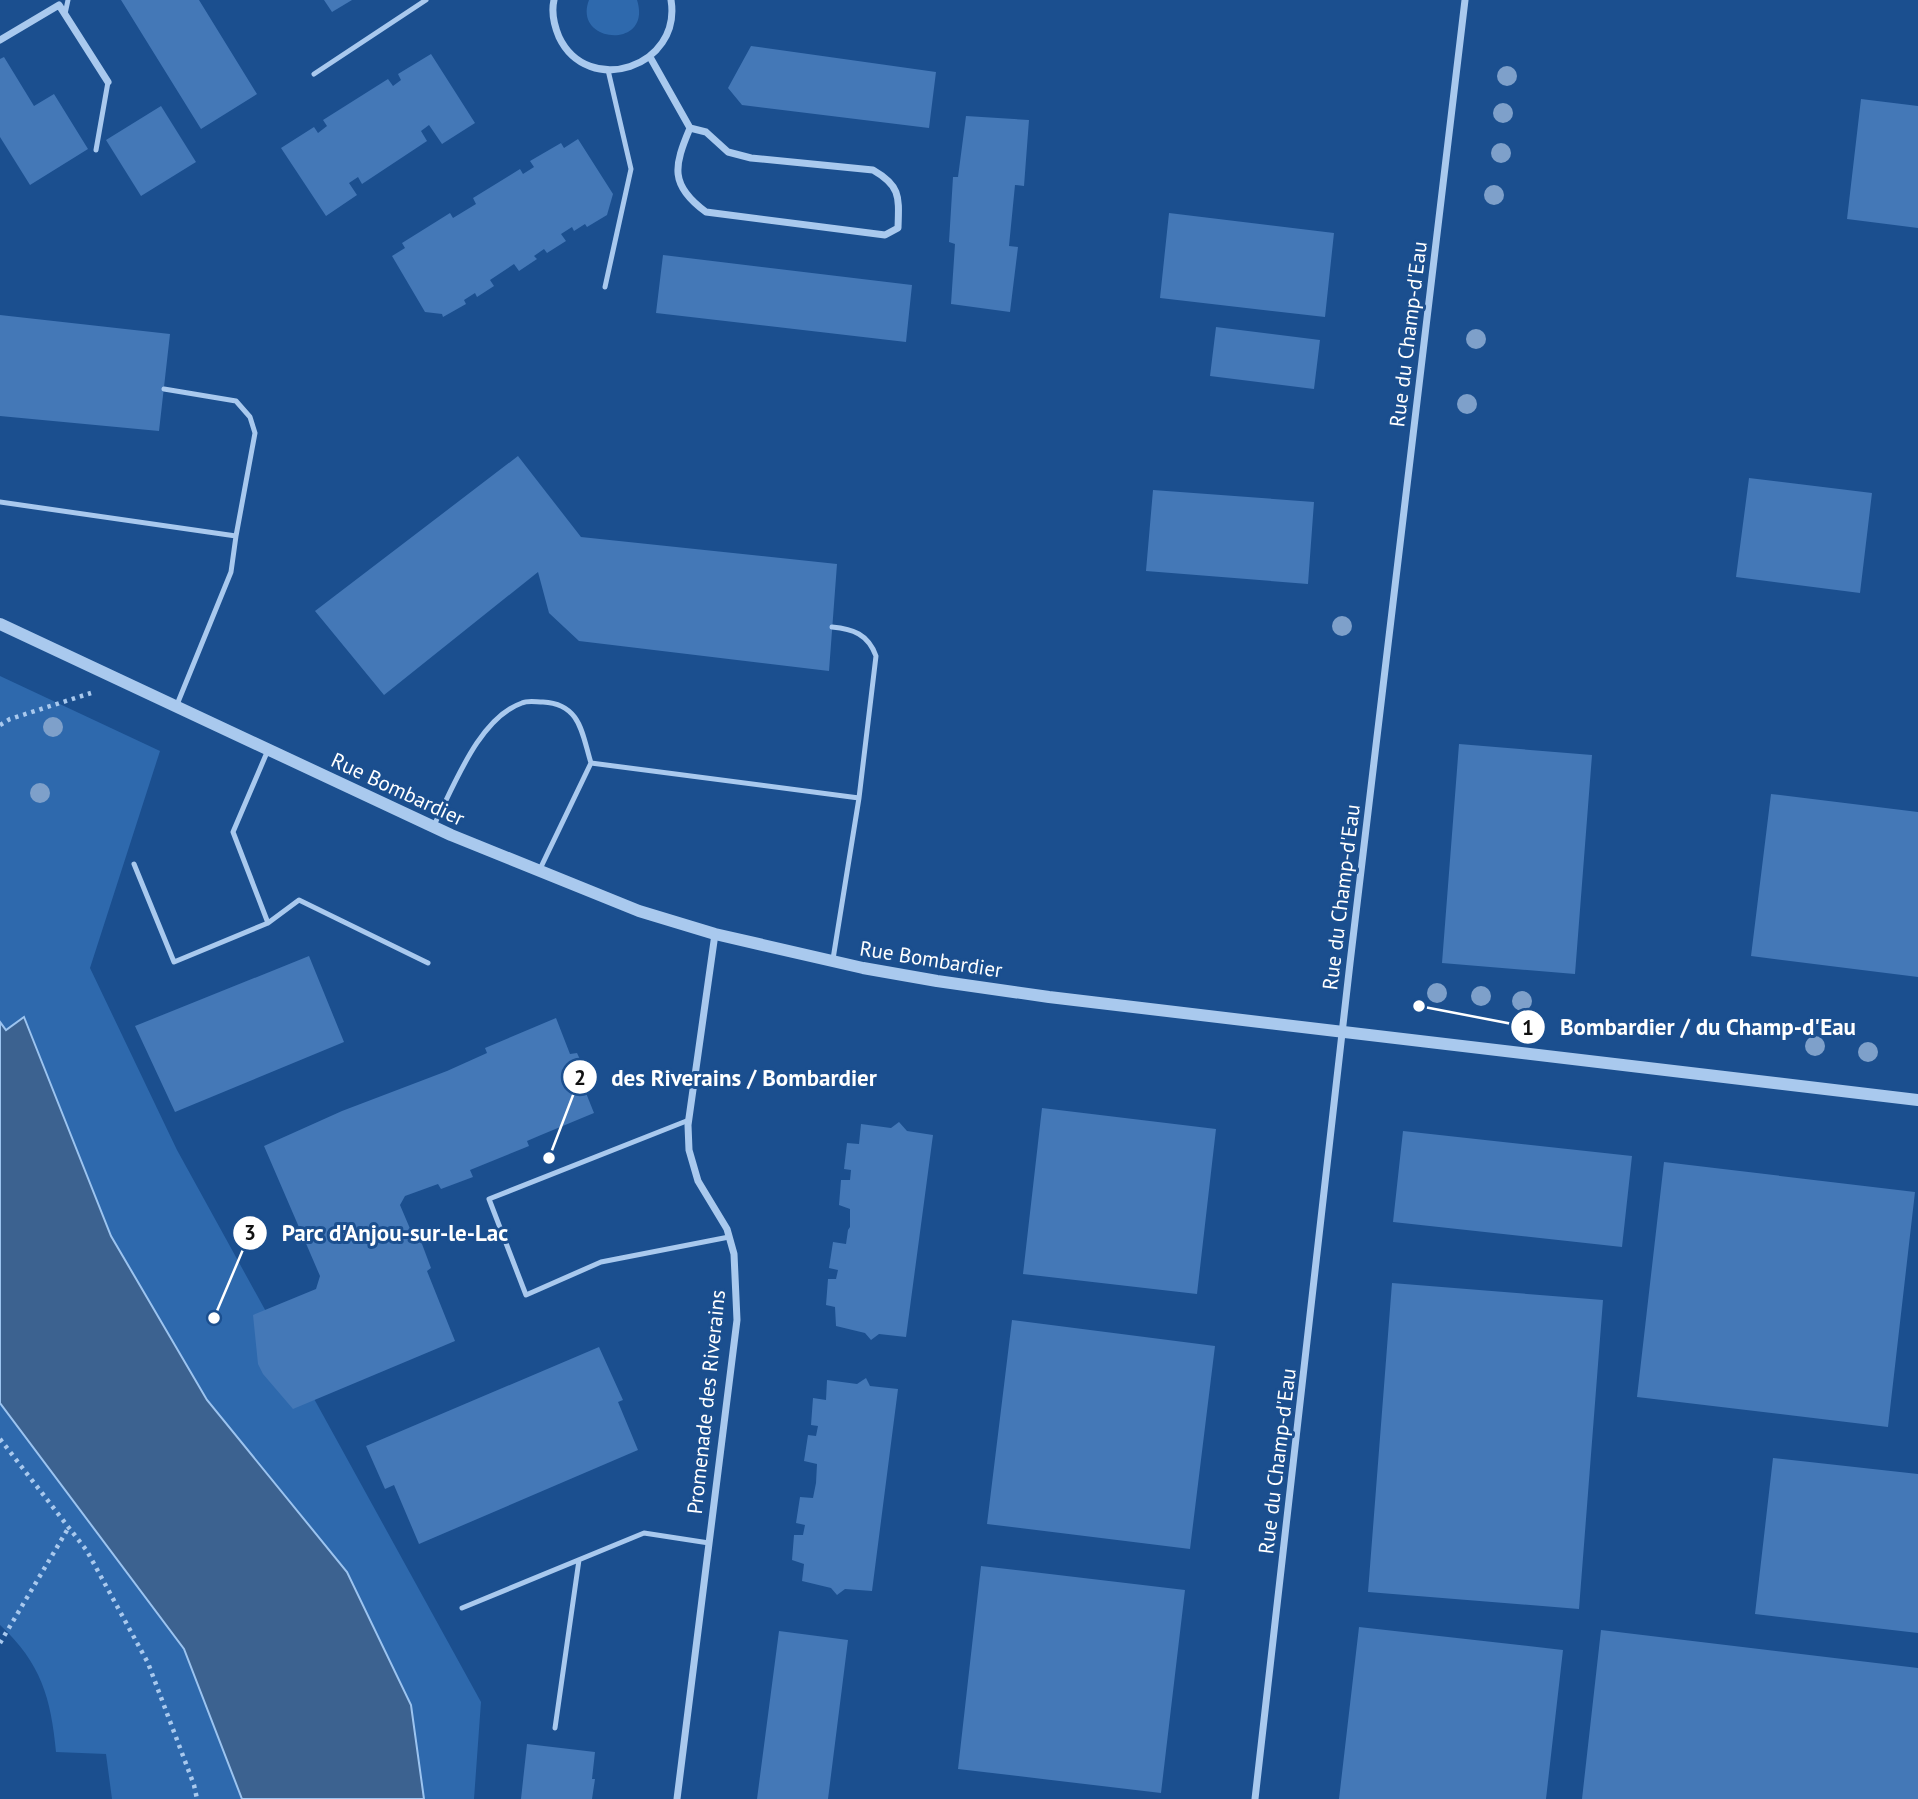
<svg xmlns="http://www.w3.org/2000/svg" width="1918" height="1799" font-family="'PT Sans',sans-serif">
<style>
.green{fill:#2e69ad}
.water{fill:#3c6290;stroke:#9cc4f0;stroke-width:2}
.building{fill:#4478b7}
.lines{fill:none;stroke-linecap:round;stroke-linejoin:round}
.path{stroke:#a9c9ee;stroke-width:4.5;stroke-dasharray:3.5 5;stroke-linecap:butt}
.service{stroke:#a9c9ee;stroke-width:5}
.minor{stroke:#a9c9ee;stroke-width:7}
.tertiary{stroke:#a9c9ee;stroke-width:12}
.tree{fill:#7ea0ca}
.labels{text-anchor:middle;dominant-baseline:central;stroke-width:6;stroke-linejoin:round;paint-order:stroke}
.street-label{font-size:21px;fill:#fff;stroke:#1b4f8f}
.leader{fill:none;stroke:#fff;stroke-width:2.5}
.callout-dot{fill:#fff;stroke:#1b4f8f;stroke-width:2.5}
.mark-label{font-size:21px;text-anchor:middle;font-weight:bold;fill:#111}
.callout-label{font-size:23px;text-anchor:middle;font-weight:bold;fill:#fff;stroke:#1b4f8f;stroke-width:6;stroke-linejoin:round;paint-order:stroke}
</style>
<rect width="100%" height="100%" fill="#1b4f8f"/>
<path class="green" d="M589,0H637C653,50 572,44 589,0Z
M0,676L160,751L90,968L177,1150L481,1702L474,1799H424L411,1705L347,1572L207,1400L111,1236L25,1018L5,1030L0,1022Z
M0,1403L184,1649L242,1799H112L106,1754L56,1752C51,1698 41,1663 0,1625Z"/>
<path class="water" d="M24,1017L111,1236L207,1400L347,1572L411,1705L424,1799H242L184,1649L0,1403V1022L6,1030Z"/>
<path class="building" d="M121,0H199L257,94L201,129Z
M324,0H352L332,12Z
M751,46L936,72L929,128L742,105L728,88Z
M431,54L475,123L442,144L429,125L421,131L427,141L362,184L358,177L349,183L357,195L326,216L281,148L314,127L318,133L327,126L323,120L388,79L393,86L401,80L398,74Z
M4,57L34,106L54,94L88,149L30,185L0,137V59Z
M1861,99L1918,106V228L1847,219Z
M161,106L196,162L141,196L106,140Z
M966,116L1029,120L1024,186L1015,185L1009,246L1018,247L1010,312L951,304L955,244L949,242L953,177H958Z
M578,139L613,194L607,215L587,227L585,224L574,231L572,227L561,234L566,241L547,253L544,249L534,256L537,259L519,271L514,264L490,280L494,286L477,297L475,293L464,300L466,304L443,317L442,314L425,312L392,256L405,248L402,243L450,213L453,218L476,204L473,198L520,169L523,174L534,167L530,161L561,143L564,148Z
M1169,213L1334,233L1325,317L1160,298Z
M663,255L912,285L906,342L656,313Z
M0,315L170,334L159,431L0,416Z
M1216,327L1320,340L1314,389L1210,376Z
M518,456L581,537L837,564L829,671L579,641L549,613L538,572L384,695L315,611Z
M1749,478L1872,493L1860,593L1736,577Z
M1153,490L1314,502L1308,584L1146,571Z
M1459,744L1592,755L1575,974L1442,963Z
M1771,794L1918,812V977L1751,956Z
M309,956L344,1042L175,1112L135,1026Z
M556,1018L570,1054L577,1053L585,1070L578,1073L594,1113L541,1135L527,1141L529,1146L470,1170L473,1177L441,1189L438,1184L405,1196L400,1205L414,1238L419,1236L431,1268L427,1271L455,1341L293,1409L263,1374L258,1364L253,1315L316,1289L320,1276L264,1146L342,1111L447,1071L487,1053L485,1048Z
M1042,1108L1216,1129L1197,1294L1023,1274Z
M899,1122L907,1131L933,1135L906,1337L879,1334L871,1340L865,1333L836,1326L835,1307L826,1305L828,1279H836L838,1270L829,1268L833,1242L846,1244L848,1230L850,1227V1209L839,1205L841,1180H850L851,1170L844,1169L847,1143L859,1144L861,1124L891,1128Z
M1403,1131L1632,1156L1622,1247L1393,1222Z
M1664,1162L1915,1192L1888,1427L1637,1397Z
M1392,1283L1603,1300L1579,1609L1368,1592Z
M1012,1320L1215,1346L1190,1549L987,1524Z
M599,1347L623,1400L618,1402L638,1450L419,1544L394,1485L385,1489L366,1446Z
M866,1378L870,1386L898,1389L872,1591L845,1589L837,1595L831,1588L802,1581L804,1564L792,1560L794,1535H803L805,1525L796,1523L800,1497L813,1498L816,1483L817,1464L804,1461L808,1435L816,1436L818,1426L811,1425L813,1398L826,1400L827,1380L857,1384Z
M1773,1458L1918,1474V1633L1755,1614Z
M981,1566L1185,1590L1161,1793L958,1769Z
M1359,1627L1563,1650L1546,1799H1339Z
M1601,1630L1918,1668V1799H1582Z
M779,1631L848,1640L828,1799H757Z
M527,1744L595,1752L592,1779H595L592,1799H521Z"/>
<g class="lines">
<path class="path" d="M0,725L10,719L91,693
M0,1439L87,1551L148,1663L194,1785L197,1799
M0,1643L69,1527"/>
<path class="service" d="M65,14L68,0
M314,74L426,0
M96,150L108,82
M605,287L631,169L608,70
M164,389L236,401L250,417L255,433L236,536
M0,502L236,536L231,572L176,707
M832,627C853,629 868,634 876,656L859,798
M433,827C453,789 478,718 522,703C528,700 536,702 543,702C581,704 582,734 591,763
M134,864L174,962L268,923L233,832L268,750
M540,869L591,763L859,798L833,959
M268,923L299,900L428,963
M689,1120L489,1199L526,1295L601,1262L729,1237
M462,1608L644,1533L709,1543
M555,1728L579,1560"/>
<path class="minor" d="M554,0C551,13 554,25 559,37C588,98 682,67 671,0
M0,40L59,5L108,82
M650,57L690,128L706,132L728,152L751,158L873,170C901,186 899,197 898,228L885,235L706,212C669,185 674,166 690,128
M677,1799L737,1320L734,1254L727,1229L698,1181L689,1150L688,1125L715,934
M1255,1799L1350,963L1465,0"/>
<path class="tertiary" d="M0,624L451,835L639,911L715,934L863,968L937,981L1049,997L1918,1100"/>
</g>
<g class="tree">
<circle cx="1507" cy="76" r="10"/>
<circle cx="1503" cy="113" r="10"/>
<circle cx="1501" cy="153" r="10"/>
<circle cx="1494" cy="195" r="10"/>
<circle cx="1476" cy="339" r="10"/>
<circle cx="1467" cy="404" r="10"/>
<circle cx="1342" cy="626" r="10"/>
<circle cx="53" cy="727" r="10"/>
<circle cx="40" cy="793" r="10"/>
<circle cx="1437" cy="993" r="10"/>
<circle cx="1481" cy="996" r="10"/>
<circle cx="1522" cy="1001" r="10"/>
<circle cx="1815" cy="1046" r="10"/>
<circle cx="1868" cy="1052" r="10"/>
</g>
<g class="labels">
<g class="street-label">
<text transform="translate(1408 334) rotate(-83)">Rue du Champ-d'Eau</text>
<text transform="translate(398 789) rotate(25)">Rue Bombardier</text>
<text transform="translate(1341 897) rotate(-83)">Rue du Champ-d'Eau</text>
<text transform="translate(931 959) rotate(9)">Rue Bombardier</text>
<text transform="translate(706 1402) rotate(-84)">Promenade des Riverains</text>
<text transform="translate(1277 1461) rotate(-83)">Rue du Champ-d'Eau</text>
</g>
</g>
<path class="leader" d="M1419 1006L1528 1027M549 1158L580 1077M214 1318L250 1233"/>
<g class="callout-dot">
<circle cx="1419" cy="1006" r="7"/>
<circle cx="549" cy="1158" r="7"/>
<circle cx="214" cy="1318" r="7"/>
<circle cx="1528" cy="1027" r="18"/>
<circle cx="580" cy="1077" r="18"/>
<circle cx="250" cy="1233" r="18"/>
</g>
<g class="mark-label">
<text x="1528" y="1035">1</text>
<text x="580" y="1085">2</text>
<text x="250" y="1240">3</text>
</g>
<g class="callout-label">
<text x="1708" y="1035">Bombardier / du Champ-d'Eau</text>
<text x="744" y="1086">des Riverains / Bombardier</text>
<text x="395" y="1241">Parc d'Anjou-sur-le-Lac</text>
</g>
</svg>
